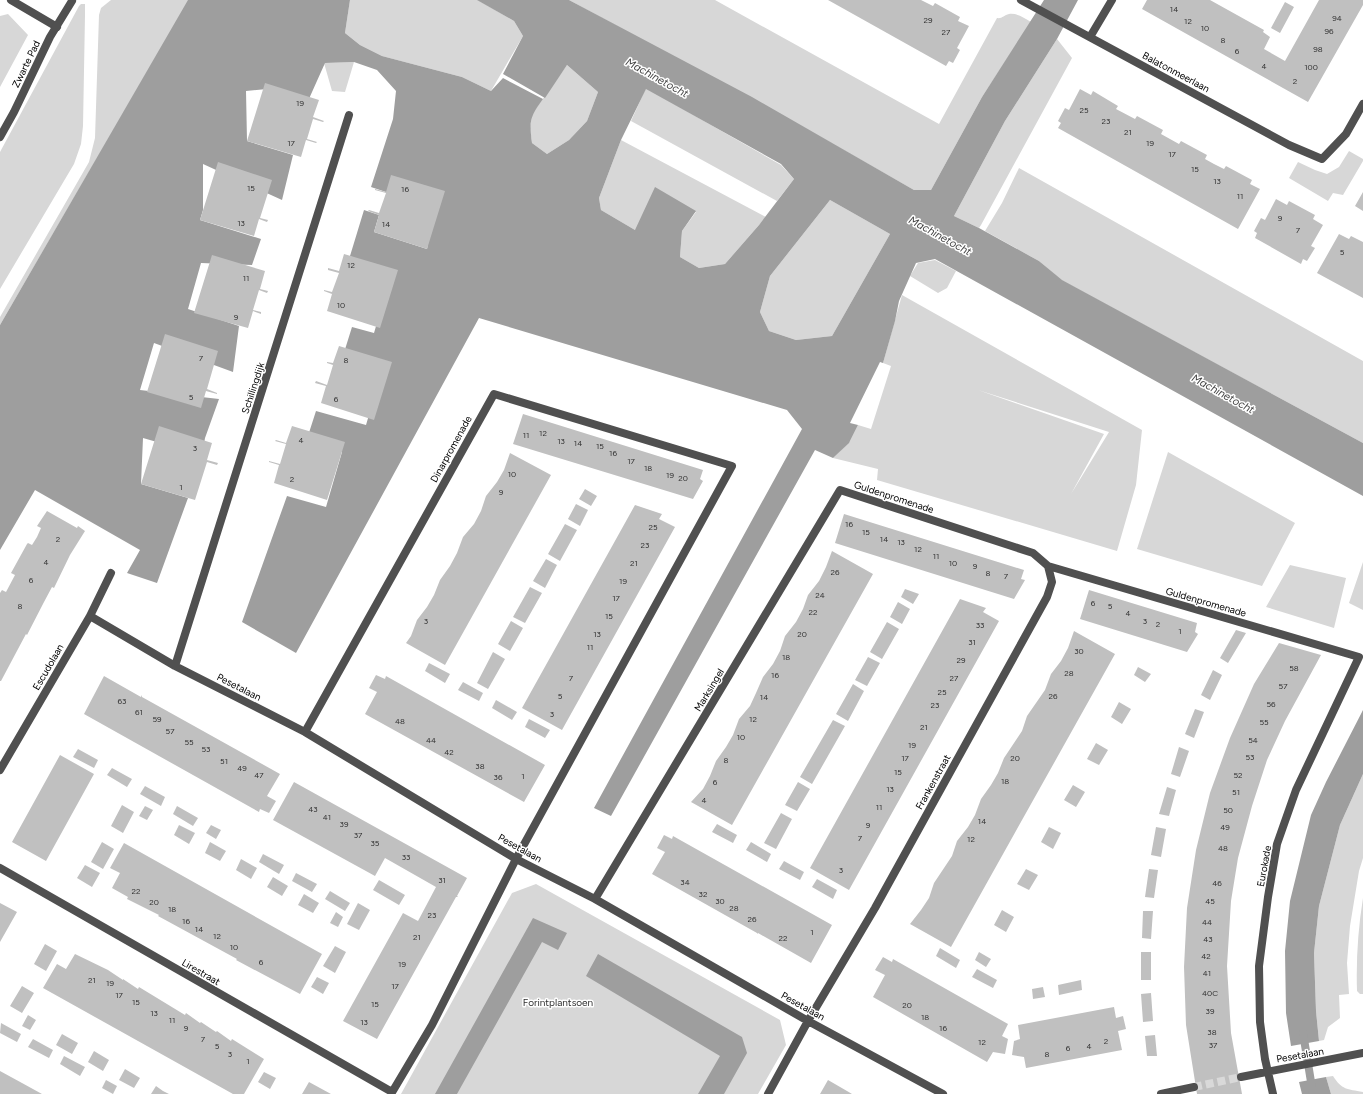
<svg xmlns="http://www.w3.org/2000/svg" width="1363" height="1094" font-family="Figtree,sans-serif">
<style>
.green{fill:#d7d7d7;fill-rule:evenodd}
.water{fill:#9e9e9e;fill-rule:evenodd}
.lines{fill:none;stroke-linecap:round;stroke-linejoin:round}
.stream{stroke:#9e9e9e;stroke-width:8}
.building{fill:#c0c0c0}
.street-tunnel{stroke:#d9d9d9;stroke-width:8;stroke-dasharray:8 4;stroke-linecap:butt}
.lane{stroke:#505050;stroke-width:8}
.street{stroke:#505050;stroke-width:8}
.labels{text-anchor:middle;dominant-baseline:central;stroke-width:3;stroke-linejoin:round;paint-order:stroke}
.number-label{font-size:8px;fill:#303030}
.street-label{font-size:10px;fill:#000;stroke:#fff}
.park-label{font-size:10px;fill:#2e2e2e;stroke:#fff}
.water-label{font-size:11px;font-style:italic;fill:#3f3f3f;stroke:#fff}
</style>
<rect width="100%" height="100%" fill="#fff"/>
<path class="green" d="M111,0H189L0,325V317L89,162L95,138L99,15L101,8Z
M350,0H478L514,21L523,36L491,91L462,77L382,56L360,45L345,33Z
M569,0H715L939,124L997,18C1002,19 1004,15 1009,14C1018,13 1024,18 1031,22L982,97L931,190H914L794,122Z
M81,4H85V15L83,126L81,144L74,164L0,289V152L79,6Z
M8,14L28,35L0,87V16Z
M1057,39L1072,58L981,225L979,228L954,216L1005,121Z
M354,62L345,92L332,91L324,63Z
M567,65L598,92L587,121L569,140L547,154L532,143L530,128L532,114Z
M646,88L781,165L794,179L777,201L631,121Z
M621,140L766,217L725,264L699,268L680,257L682,231L696,212L635,230L601,210L599,198Z
M1349,151L1363,159V161L1343,195L1333,193L1328,201L1289,178L1298,162L1315,170L1327,174L1339,167Z
M1019,168L1363,361V443L1061,280L1039,261L985,231L1002,203Z
M830,200L890,234L832,336L796,340L769,331L760,312L770,276Z
M935,260L956,271L947,288L938,293L910,276L918,263Z
M902,295L1142,430L1136,485L1117,551L877,480L878,469L833,458L850,441L858,425L871,429L891,366L883,363ZM978,390L1109,432L1071,494L1104,434Z
M1168,452L1295,523L1262,586L1137,549Z
M1363,562V610L1349,603Z
M1290,565L1346,578L1334,628L1266,607Z
M1363,774V858L1359,871L1350,926L1347,963L1349,994L1339,995L1340,1018L1328,1027L1324,1040L1319,1041L1316,1011L1314,953L1319,906L1340,825Z
M536,884L780,1020L786,1045L758,1094H401L512,893Z
M1363,898V994H1360L1357,991C1356,960 1358,929 1363,898Z
M1333,1076C1342,1090 1347,1089 1363,1092V1094H1331L1326,1077Z"/>
<path class="water" d="M188,0H350L345,33L360,45L382,56L462,77L491,91L503,78L543,99C530,117 529,120 532,143L547,154L569,140L587,121L598,92L567,65L545,98L503,74L523,36L514,21L477,0H569L752,97L914,190H931L982,97L1044,0H1078L1057,39L1005,121L954,216L979,228L1039,261L1062,280L1363,443V496L935,259L916,263L899,301L895,321L883,363L880,362L850,423L858,425L849,443L833,458L815,450L611,816L594,808L802,429L787,410L479,318L296,653L242,622L287,496L326,507L342,452L306,442L316,411L366,425L382,371L342,359L352,327L374,333L390,278L350,256L364,210L379,215L374,232L427,249L436,201L386,192L371,187L393,119L396,91L377,70L354,62L325,63L308,101L267,89L246,91L247,141L293,155L282,200L203,164V210L200,220L261,239L252,265L201,263L188,309L239,326L233,372L154,343L140,390L219,399L205,438L202,455L143,438L141,484L188,498L157,583L127,573L140,550L35,490L0,550V325ZM646,89L781,164L794,179L759,225L725,264L699,268L680,257L682,231L696,211L655,187L635,230L601,210L599,198L621,140ZM830,200L890,234L832,336L796,340L769,331L760,312L770,276Z
M1363,710V774L1340,825L1319,906L1314,953L1316,1011L1319,1041L1291,1046L1286,1013L1285,951L1290,901L1311,815L1326,782Z
M533,918L567,933L558,950L542,942L457,1094H435Z
M598,954L742,1037L747,1053L724,1094H698L720,1056L586,976Z
M1326,1077L1331,1094H1302L1299,1082Z"/>
<g class="lines">
<path class="stream" d="M1303,1033L1313,1094"/>
</g>
<path class="building" d="M828,0H921L933,6L935,3L960,17L958,21L969,26L957,48L960,50L953,63L949,61L946,66Z
M1147,0H1210L1264,30L1263,32L1270,37L1264,49L1285,61L1319,0H1363V5L1308,102L1142,9Z
M1285,2L1294,7L1280,33L1271,28Z
M265,83L319,100L313,117L324,121L323,122L313,119L307,139L317,142L316,143L306,140L301,157L247,141Z
M1080,89L1091,95L1093,91L1118,106L1116,109L1135,119L1137,116L1163,130L1161,134L1179,144L1181,141L1207,155L1205,159L1214,164L1224,169L1226,166L1252,180L1250,184L1260,189L1238,229L1058,128L1061,123L1058,121L1065,108L1069,110Z
M218,162L272,180L260,218L268,220L267,222L259,219L254,236L200,220Z
M391,175L445,191L427,249L374,232L379,215L368,211L369,210L379,213L386,193L375,190V189L386,192Z
M1363,192V211L1355,206Z
M1276,199L1287,205L1289,201L1315,215L1313,219L1323,225L1311,246L1315,248L1307,261L1303,259L1301,264L1255,238L1257,233L1254,231L1261,218L1265,220Z
M1339,234L1349,239L1351,236L1363,242V298L1317,273Z
M344,254L398,270L380,328L327,311L332,294L324,291V290L332,292L339,273L328,270V268L339,271Z
M212,255L265,271L260,289L268,291L267,293L259,290L253,310L261,312V314L253,311L248,328L194,313Z
M165,334L218,351L207,389L217,393V394L206,391L201,408L147,392Z
M339,346L392,362L374,420L321,403L326,386L315,383L316,381L327,385L333,365L327,363V362L333,363Z
M523,414L703,470L700,479L703,481L693,499L513,444Z
M159,426L212,443L207,460L218,463L217,465L207,462L195,500L141,484Z
M292,426L345,442L327,500L274,483L279,465L269,462V461L280,464L286,444L275,441L276,440L286,443Z
M510,453L551,475L445,665L406,643L411,636L417,620L427,607L434,595L440,580L450,566L457,553L463,537L474,524L481,511L486,496L497,482L504,470Z
M585,489L597,496L591,506L579,499Z
M576,504L588,510L580,526L568,519Z
M635,505L662,514L659,519L675,527L562,730L522,708Z
M47,511L77,528L78,526L85,531L70,555L54,588L52,587L44,602L27,635L26,634L18,649L1,681H0V593L2,590L6,592L15,575L11,573L27,544L28,543L32,545L37,537L41,528L37,526Z
M844,514L1024,570L1021,579L1025,580L1014,599L835,543Z
M565,524L577,530L560,561L548,554Z
M832,551L873,574L732,825L691,802L703,789L710,776L716,761L726,747L733,735L739,719L750,706L756,693L763,677L773,664L780,651L785,636L796,622L803,609L808,595L819,581L826,567Z
M546,559L557,565L545,588L533,581Z
M530,587L542,593L525,623L513,617Z
M905,589L919,594L913,604L901,597Z
M1089,590L1197,623L1195,632L1198,634L1187,652L1080,619Z
M960,599L986,608L983,612L999,621L849,890L810,868Z
M898,602L910,609L902,624L890,617Z
M511,621L523,628L510,651L498,644Z
M887,622L899,629L882,659L870,652Z
M1236,630L1246,633L1228,663L1220,658Z
M1074,631L1115,654L951,947L910,924L921,910L929,898L934,883L952,856L957,841L968,827L975,815L981,799L991,785L998,773L1004,758L1022,731L1027,716L1045,690L1051,674L1061,661L1068,648Z
M1279,643L1321,655L1285,721L1267,760L1252,806L1238,858L1231,901L1227,966L1231,1033L1242,1094H1197L1186,1025L1184,967L1187,908L1196,850L1210,793L1230,738L1254,684Z
M493,652L505,659L488,689L477,683Z
M868,657L880,663L867,686L855,680Z
M429,663L450,674L445,683L425,671Z
M1138,667L1151,674L1145,682L1134,675Z
M1213,670L1222,675L1210,700L1201,695Z
M376,675L385,679L386,676L545,765L524,802L365,714L377,692L369,688Z
M104,676L141,697L142,695V697L280,774L267,796L276,801L269,813L260,809L259,812L84,714Z
M463,682L483,693L479,701L458,690Z
M853,684L864,691L848,721L836,714Z
M496,700L517,712L512,720L492,708Z
M1119,702L1131,709L1122,724L1111,717Z
M1195,709L1204,712L1194,738L1185,734Z
M529,719L550,730L545,738L525,727Z
M833,720L845,726L812,784L800,777Z
M1096,743L1108,750L1099,765L1087,759Z
M1179,747L1189,751L1180,777L1171,774Z
M78,749L98,760L94,768L73,757Z
M60,755L94,774L46,861L12,842Z
M112,768L132,779L127,787L107,775Z
M294,782L467,878L457,896L458,897H456L377,1039L343,1021L403,913L418,921L436,887L385,858L375,876L273,820Z
M798,782L810,789L797,811L785,805Z
M1073,785L1085,792L1076,807L1064,800Z
M145,786L165,797L161,806L140,794Z
M1167,787L1176,790L1169,816L1159,814Z
M122,805L134,812L123,833L111,826Z
M145,806L153,810L147,820L139,816Z
M177,806L198,818L193,826L173,814Z
M781,813L792,819L776,849L764,843Z
M717,824L737,835L733,843L712,832Z
M179,825L195,833L189,844L174,835Z
M211,825L221,830L216,839L206,833Z
M1049,827L1061,833L1053,849L1041,842Z
M1156,827L1166,829L1161,857L1151,855Z
M664,835L672,839L673,836L832,925L811,963L758,933L757,934V933L652,874L665,852L657,848Z
M102,842L114,849L103,869L91,862Z
M210,842L226,851L220,861L205,853Z
M751,842L771,854L767,862L746,850Z
M124,843L322,954L300,994L236,960L237,959L158,916L159,915L127,899L128,897L112,888L120,873L110,868Z
M263,854L284,865L279,874L259,862Z
M241,859L257,868L251,879L236,870Z
M784,861L804,872L800,880L779,869Z
M85,865L100,873L92,887L77,878Z
M1026,869L1038,875L1029,890L1017,884Z
M1149,869L1158,870L1154,898L1145,897Z
M296,873L317,884L312,892L292,881Z
M273,877L288,886L282,896L267,887Z
M817,879L837,890L833,899L812,887Z
M379,880L405,895L399,905L373,890Z
M330,891L350,903L345,911L325,899Z
M304,894L319,903L313,913L298,905Z
M0,903L17,912L0,942Z
M358,903L370,910L359,930L347,924Z
M1002,910L1014,917L1006,932L994,925Z
M1143,911H1153L1151,939L1142,938Z
M336,912L343,917L338,927L330,923Z
M45,944L57,951L46,971L34,964Z
M335,946L346,952L335,973L323,966Z
M940,948L960,960L956,968L936,956Z
M979,952L991,959L986,967L975,960Z
M1141,952H1151V980H1141Z
M75,954L108,970L123,980V979L138,989L139,987L185,1015L186,1013L200,1023L201,1022L216,1032L217,1031L231,1041L232,1039L264,1059L244,1094H233L43,988L57,964L66,969Z
M883,957L892,962L893,959L1008,1024L1002,1036L1008,1039L1005,1054L993,1052L987,1062L873,997L885,975L875,970Z
M977,969L997,980L993,988L972,977Z
M317,977L329,983L323,994L311,987Z
M1081,980L1082,990L1059,995L1058,985Z
M22,986L34,993L22,1013L10,1006Z
M1043,987L1045,997L1033,999L1032,989Z
M1151,993L1153,1021L1143,1022L1141,994Z
M1114,1007L1116,1018L1123,1016L1126,1029L1118,1031L1122,1050L1026,1068L1024,1057L1012,1055L1014,1041L1020,1039L1018,1025Z
M28,1015L36,1020L30,1030L22,1026Z
M1,1023L21,1034L17,1042L0,1033Z
M62,1034L78,1043L72,1054L56,1045Z
M1155,1035L1157,1056H1147L1145,1036Z
M33,1039L53,1050L49,1058L28,1047Z
M94,1051L109,1060L103,1071L88,1062Z
M64,1056L85,1067L80,1076L60,1064Z
M125,1069L140,1078L134,1088L119,1080Z
M0,1071L22,1083L42,1094H0Z
M264,1072L276,1078L270,1089L258,1082Z
M106,1080L117,1086L113,1094L102,1088Z
M828,1080L847,1091L852,1094H820Z
M309,1082L331,1094H302Z
M156,1086L163,1091L169,1094H151Z"/>
<g class="lines">
<path class="street-tunnel" d="M1194,1087L1241,1077"/>
<path class="lane" d="M11,0L57,27"/>
<path class="street" d="M1021,0L1289,145L1322,159L1346,134L1363,104
M1090,37L1112,0
M0,137L14,112L50,37L72,1
M1048,566L1359,657L1296,790L1277,844L1268,897L1259,966L1260,1022L1265,1059L1273,1094
M90,616L175,666L305,732L516,859L595,899L808,1021L943,1094
M175,666L349,115
M305,732L494,394L732,466L516,859L432,1025L391,1094
M0,770L90,616L111,573
M0,868L392,1092
M595,899L840,490L1033,553L1048,566L1052,582L1047,597L875,908L808,1021L768,1094
M1241,1077L1363,1053
M1161,1094L1194,1087"/>
</g>
<g class="labels">
<g class="number-label">
<text x="1174" y="9">14</text>
<text x="1337" y="18">94</text>
<text x="928" y="20">29</text>
<text x="1188" y="21">12</text>
<text x="1205" y="28">10</text>
<text x="1329" y="31">96</text>
<text x="946" y="32">27</text>
<text x="1223" y="40">8</text>
<text x="1318" y="49">98</text>
<text x="1237" y="51">6</text>
<text x="1264" y="66">4</text>
<text x="1311" y="67">100</text>
<text x="1295" y="81">2</text>
<text x="300" y="103">19</text>
<text x="1084" y="110">25</text>
<text x="1106" y="121">23</text>
<text x="1128" y="132">21</text>
<text x="291" y="143">17</text>
<text x="1150" y="143">19</text>
<text x="1172" y="154">17</text>
<text x="1195" y="169">15</text>
<text x="1217" y="181">13</text>
<text x="251" y="188">15</text>
<text x="405" y="189">16</text>
<text x="1240" y="196">11</text>
<text x="1280" y="218">9</text>
<text x="241" y="223">13</text>
<text x="386" y="224">14</text>
<text x="1298" y="230">7</text>
<text x="1342" y="252">5</text>
<text x="351" y="265">12</text>
<text x="246" y="278">11</text>
<text x="341" y="305">10</text>
<text x="236" y="317">9</text>
<text x="201" y="358">7</text>
<text x="346" y="360">8</text>
<text x="191" y="397">5</text>
<text x="336" y="399">6</text>
<text x="543" y="433">12</text>
<text x="526" y="435">11</text>
<text x="301" y="440">4</text>
<text x="561" y="441">13</text>
<text x="578" y="443">14</text>
<text x="600" y="446">15</text>
<text x="195" y="448">3</text>
<text x="613" y="453">16</text>
<text x="631" y="461">17</text>
<text x="648" y="468">18</text>
<text x="512" y="474">10</text>
<text x="670" y="475">19</text>
<text x="683" y="478">20</text>
<text x="292" y="479">2</text>
<text x="181" y="487">1</text>
<text x="501" y="492">9</text>
<text x="849" y="524">16</text>
<text x="653" y="527">25</text>
<text x="866" y="532">15</text>
<text x="58" y="539">2</text>
<text x="884" y="539">14</text>
<text x="901" y="542">13</text>
<text x="645" y="545">23</text>
<text x="918" y="549">12</text>
<text x="936" y="556">11</text>
<text x="46" y="562">4</text>
<text x="634" y="563">21</text>
<text x="953" y="563">10</text>
<text x="975" y="566">9</text>
<text x="835" y="572">26</text>
<text x="988" y="573">8</text>
<text x="1006" y="576">7</text>
<text x="31" y="580">6</text>
<text x="623" y="581">19</text>
<text x="820" y="595">24</text>
<text x="616" y="598">17</text>
<text x="1093" y="603">6</text>
<text x="20" y="606">8</text>
<text x="1110" y="606">5</text>
<text x="813" y="612">22</text>
<text x="1128" y="613">4</text>
<text x="609" y="616">15</text>
<text x="426" y="621">3</text>
<text x="1145" y="621">3</text>
<text x="1158" y="624">2</text>
<text x="980" y="625">33</text>
<text x="1180" y="631">1</text>
<text x="597" y="634">13</text>
<text x="802" y="634">20</text>
<text x="972" y="642">31</text>
<text x="590" y="647">11</text>
<text x="1079" y="651">30</text>
<text x="786" y="657">18</text>
<text x="961" y="660">29</text>
<text x="1294" y="668">58</text>
<text x="1069" y="673">28</text>
<text x="775" y="675">16</text>
<text x="571" y="678">7</text>
<text x="954" y="678">27</text>
<text x="1283" y="686">57</text>
<text x="942" y="692">25</text>
<text x="560" y="696">5</text>
<text x="1053" y="696">26</text>
<text x="764" y="697">14</text>
<text x="122" y="701">63</text>
<text x="1271" y="704">56</text>
<text x="935" y="705">23</text>
<text x="139" y="712">61</text>
<text x="552" y="714">3</text>
<text x="157" y="719">59</text>
<text x="753" y="719">12</text>
<text x="400" y="721">48</text>
<text x="1264" y="722">55</text>
<text x="924" y="727">21</text>
<text x="170" y="731">57</text>
<text x="741" y="737">10</text>
<text x="431" y="740">44</text>
<text x="1253" y="740">54</text>
<text x="189" y="742">55</text>
<text x="912" y="745">19</text>
<text x="206" y="749">53</text>
<text x="449" y="752">42</text>
<text x="1250" y="757">53</text>
<text x="905" y="758">17</text>
<text x="1015" y="758">20</text>
<text x="726" y="760">8</text>
<text x="224" y="761">51</text>
<text x="480" y="766">38</text>
<text x="242" y="768">49</text>
<text x="898" y="772">15</text>
<text x="259" y="775">47</text>
<text x="1238" y="775">52</text>
<text x="523" y="776">1</text>
<text x="498" y="777">36</text>
<text x="1005" y="781">18</text>
<text x="715" y="782">6</text>
<text x="890" y="789">13</text>
<text x="1236" y="792">51</text>
<text x="704" y="800">4</text>
<text x="879" y="807">11</text>
<text x="313" y="809">43</text>
<text x="1228" y="810">50</text>
<text x="327" y="817">41</text>
<text x="982" y="821">14</text>
<text x="344" y="824">39</text>
<text x="868" y="825">9</text>
<text x="1225" y="827">49</text>
<text x="358" y="835">37</text>
<text x="860" y="838">7</text>
<text x="971" y="839">12</text>
<text x="375" y="843">35</text>
<text x="1223" y="848">48</text>
<text x="406" y="857">33</text>
<text x="841" y="870">3</text>
<text x="442" y="880">31</text>
<text x="685" y="882">34</text>
<text x="1217" y="883">46</text>
<text x="136" y="891">22</text>
<text x="703" y="894">32</text>
<text x="720" y="901">30</text>
<text x="1210" y="901">45</text>
<text x="154" y="902">20</text>
<text x="734" y="908">28</text>
<text x="172" y="909">18</text>
<text x="432" y="915">23</text>
<text x="752" y="919">26</text>
<text x="186" y="921">16</text>
<text x="1207" y="922">44</text>
<text x="199" y="929">14</text>
<text x="812" y="932">1</text>
<text x="217" y="936">12</text>
<text x="417" y="937">21</text>
<text x="783" y="938">22</text>
<text x="1208" y="939">43</text>
<text x="234" y="947">10</text>
<text x="1206" y="956">42</text>
<text x="261" y="962">6</text>
<text x="402" y="964">19</text>
<text x="1207" y="973">41</text>
<text x="92" y="980">21</text>
<text x="110" y="983">19</text>
<text x="395" y="986">17</text>
<text x="1210" y="993">40C</text>
<text x="119" y="995">17</text>
<text x="136" y="1002">15</text>
<text x="375" y="1004">15</text>
<text x="907" y="1005">20</text>
<text x="1210" y="1011">39</text>
<text x="154" y="1013">13</text>
<text x="925" y="1017">18</text>
<text x="172" y="1020">11</text>
<text x="364" y="1022">13</text>
<text x="186" y="1028">9</text>
<text x="943" y="1028">16</text>
<text x="1212" y="1032">38</text>
<text x="203" y="1039">7</text>
<text x="1106" y="1041">2</text>
<text x="982" y="1042">12</text>
<text x="1213" y="1045">37</text>
<text x="217" y="1046">5</text>
<text x="1089" y="1046">4</text>
<text x="1068" y="1048">6</text>
<text x="230" y="1054">3</text>
<text x="1047" y="1054">8</text>
<text x="248" y="1061">1</text>
</g>
<g class="street-label">
<text transform="translate(26 64) rotate(-64)">Zwarte Pad</text>
<text transform="translate(1176 72) rotate(28)">Balatonmeerlaan</text>
<text transform="translate(253 388) rotate(-72)">Schillingdijk</text>
<text transform="translate(451 449) rotate(-61)">Dinarpromenade</text>
<text transform="translate(894 497) rotate(18)">Guldenpromenade</text>
<text transform="translate(1206 602) rotate(16)">Guldenpromenade</text>
<text transform="translate(48 667) rotate(-60)">Escudolaan</text>
<text transform="translate(239 687) rotate(27)">Pesetalaan</text>
<text transform="translate(709 690) rotate(-59)">Marksingel</text>
<text transform="translate(933 782) rotate(-61)">Frankenstraat</text>
<text transform="translate(520 848) rotate(29)">Pesetalaan</text>
<text transform="translate(1264 866) rotate(-80)">Eurokade</text>
<text transform="translate(201 972) rotate(30)">Lirestraat</text>
<text transform="translate(803 1006) rotate(29)">Pesetalaan</text>
<text transform="translate(1300 1055) rotate(-10)">Pesetalaan</text>
</g>
<g class="park-label">
<text x="558" y="1002">Forintplantsoen</text>
</g>
<g class="water-label">
<text transform="translate(657 78) rotate(29)">Machinetocht</text>
<text transform="translate(940 236) rotate(29)">Machinetocht</text>
<text transform="translate(1223 394) rotate(29)">Machinetocht</text>
</g>
</g>
</svg>
